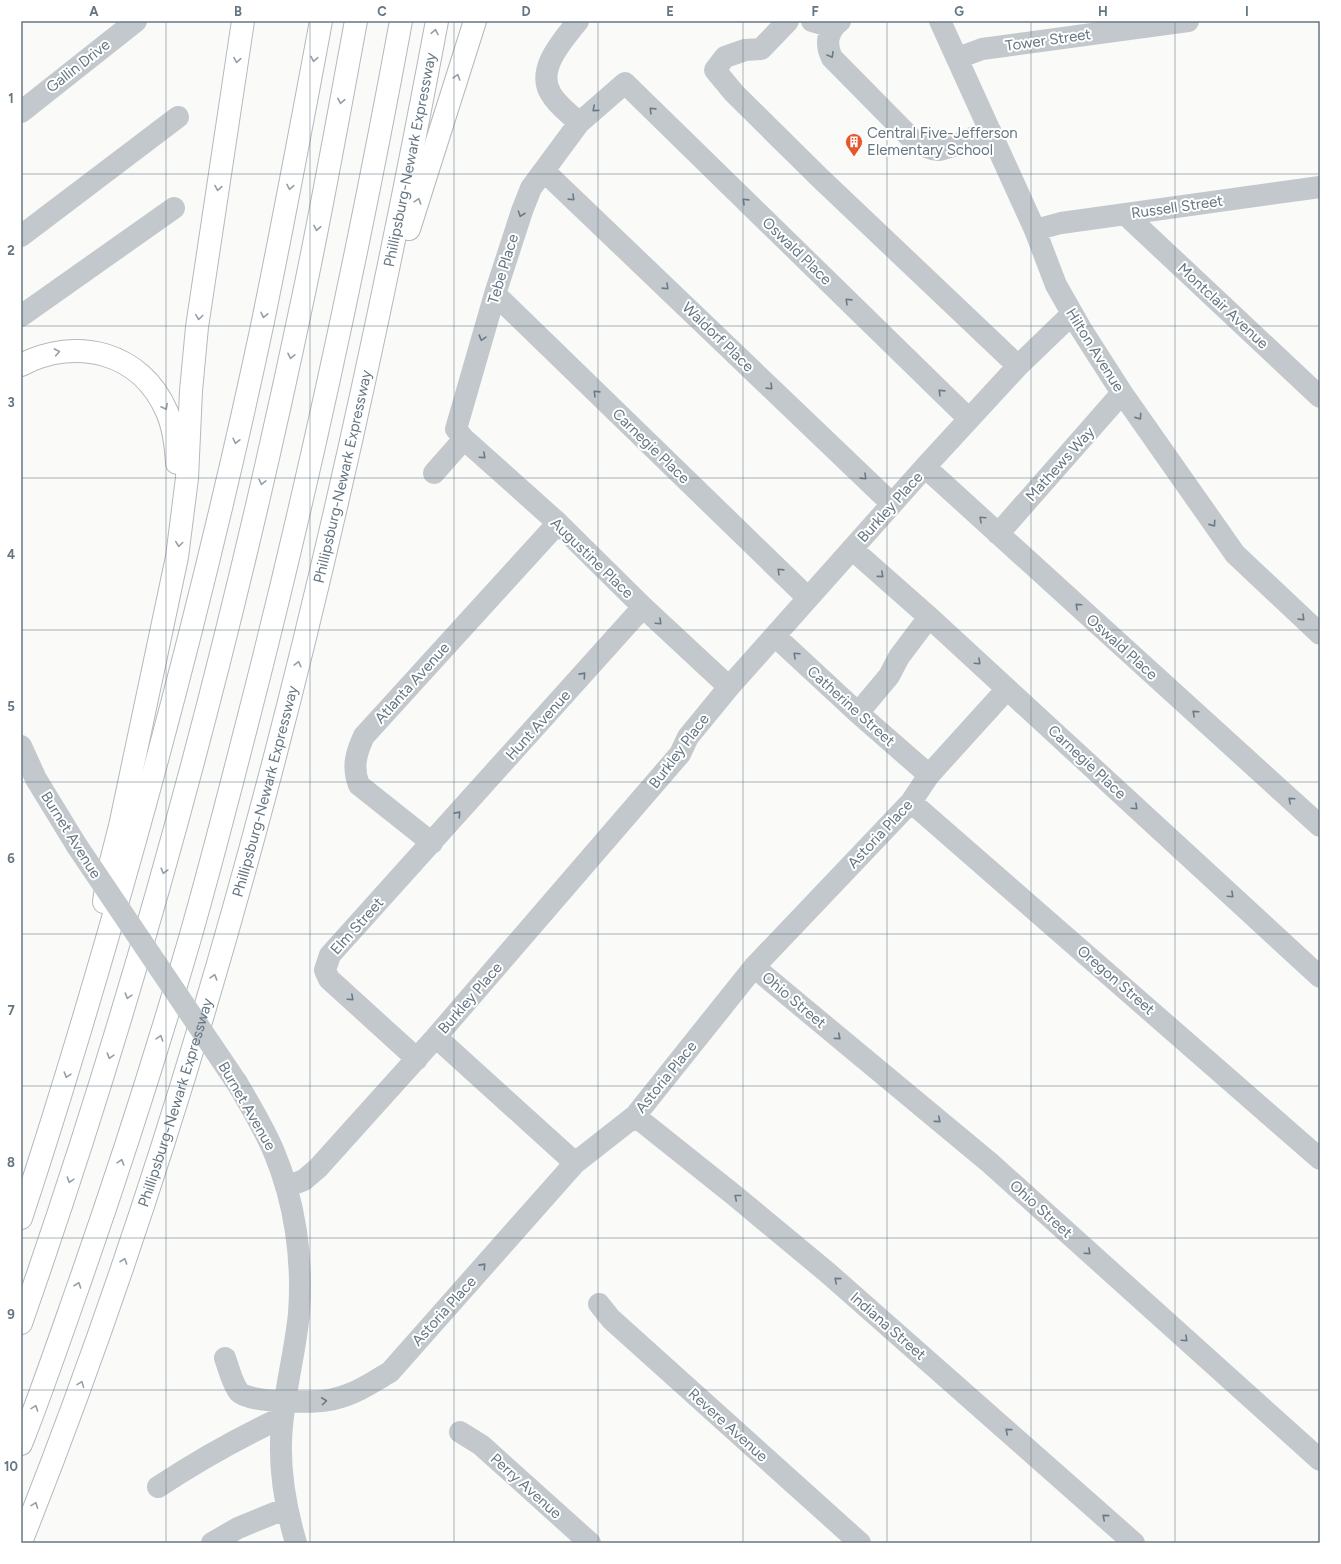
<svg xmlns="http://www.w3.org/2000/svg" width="1341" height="1564" font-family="Figtree,sans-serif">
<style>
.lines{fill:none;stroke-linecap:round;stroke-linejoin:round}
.highway-casing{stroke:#b4b9bd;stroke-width:24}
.minor{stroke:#c3c8cc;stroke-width:22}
.highway{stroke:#fff;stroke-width:22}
.minor-bridge{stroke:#c3c8cc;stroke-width:22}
.oneway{stroke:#939fa8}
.oneway2{stroke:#6a7a87}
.grid{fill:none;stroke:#657683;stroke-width:1;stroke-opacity:0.55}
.labels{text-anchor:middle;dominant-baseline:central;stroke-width:4;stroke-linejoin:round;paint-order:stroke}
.street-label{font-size:15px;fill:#657683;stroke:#fff}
.poi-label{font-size:15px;fill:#657683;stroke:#fff;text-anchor:start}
.neatline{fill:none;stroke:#657683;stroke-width:1.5}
.grid-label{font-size:13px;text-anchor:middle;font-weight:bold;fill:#657683}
</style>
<rect width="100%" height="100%" fill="#fafaf8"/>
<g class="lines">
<defs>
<g id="highway">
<path d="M409,229L475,21"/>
<path d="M21,365C77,336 141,352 167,412C174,428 176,446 177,463"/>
<path d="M104,902L108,873L120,826L177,557L187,478L191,391L197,327L243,21"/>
<path d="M21,1218C62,1094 99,969 134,844C182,672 225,500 262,326C283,224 302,123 321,21"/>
<path d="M21,1323C139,987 231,642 304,293C323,203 339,112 356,21"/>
<path d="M21,1444C42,1391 60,1338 79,1284C119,1170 156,1055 190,938C211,865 230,790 249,716C308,486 358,254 401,21"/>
<path id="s1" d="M21,1542C216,1053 340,537 437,21"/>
</g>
</defs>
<use href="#highway" class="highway-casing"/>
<path class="minor" d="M578,21C564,39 535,69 551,94C557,105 570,114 579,123
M788,21L761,49L745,50L725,57L715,70L734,93L820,178L1018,366
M812,21L832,27
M840,21C827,31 825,44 832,58L912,139C920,143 929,150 938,150C951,149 977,135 990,130
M940,21L1035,230L1056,285L1081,329L1122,393L1235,554L1320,634
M958,58L982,49L1188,21
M21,112L136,21
M544,171L892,504
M1126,215L1320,397
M1035,230L1061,223L1320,187
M21,236L178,117
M495,294L808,598
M21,316L174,208
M925,467L1320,826
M434,473L464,439
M998,534L1122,393
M852,549L929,617L1320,977
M775,636L858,713L929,775
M729,687L643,607L558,523L464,439L456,429L495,294L522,211L531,188L579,123L625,83L969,419
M858,713L889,676L899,657L929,617
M21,746L36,779L77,846
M911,802L1320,1159
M432,843L359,785C352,767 356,753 364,736L558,523
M754,967L990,1163L1320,1460
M436,1037L575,1163
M417,1059L329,979L325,970L330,955L643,607
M237,1083C250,1105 264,1128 274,1152C295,1202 303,1259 299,1313C295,1356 282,1398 281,1442C280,1477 286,1509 296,1543
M635,1116L734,1195L828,1273L1134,1543
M286,1187L304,1180L318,1168L436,1037L680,754L688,737L729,687L925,467L1018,366L1072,314
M599,1304L611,1319L860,1543
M225,1358C229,1369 232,1383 239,1392C248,1403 314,1403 329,1400C335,1399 341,1397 347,1395C362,1390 376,1380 390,1372L575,1163L635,1116L754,967L911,802L929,775L1007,689
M460,1432L481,1445L590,1543
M158,1487C199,1460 238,1438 283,1417
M212,1543L238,1528L287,1508"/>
<use href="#highway" class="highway"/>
<path class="minor-bridge" d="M77,846L237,1083"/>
</g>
<defs><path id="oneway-chevron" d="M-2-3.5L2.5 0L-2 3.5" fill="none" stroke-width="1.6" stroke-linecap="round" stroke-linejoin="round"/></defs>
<g class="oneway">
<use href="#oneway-chevron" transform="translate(435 32) rotate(-79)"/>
<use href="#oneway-chevron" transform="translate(314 59) rotate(101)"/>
<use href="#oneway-chevron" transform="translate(237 60) rotate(99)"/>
<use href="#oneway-chevron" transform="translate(457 77) rotate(-72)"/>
<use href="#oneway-chevron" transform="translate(341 101) rotate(101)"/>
<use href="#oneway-chevron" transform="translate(290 187) rotate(101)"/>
<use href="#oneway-chevron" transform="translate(218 188) rotate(99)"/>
<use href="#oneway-chevron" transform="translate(418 201) rotate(-72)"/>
<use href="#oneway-chevron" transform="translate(317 228) rotate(101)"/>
<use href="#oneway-chevron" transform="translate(264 315) rotate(102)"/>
<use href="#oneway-chevron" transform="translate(199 317) rotate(97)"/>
<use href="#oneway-chevron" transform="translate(57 352) rotate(-11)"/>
<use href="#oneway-chevron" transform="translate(291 356) rotate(102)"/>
<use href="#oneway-chevron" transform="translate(165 407) rotate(63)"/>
<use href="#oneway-chevron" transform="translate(236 441) rotate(103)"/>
<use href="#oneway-chevron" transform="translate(262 482) rotate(103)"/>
<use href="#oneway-chevron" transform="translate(179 544) rotate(98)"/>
<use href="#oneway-chevron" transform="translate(298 664) rotate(-76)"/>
<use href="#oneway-chevron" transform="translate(164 871) rotate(105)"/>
<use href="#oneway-chevron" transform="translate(214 977) rotate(-74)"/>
<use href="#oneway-chevron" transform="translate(128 996) rotate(107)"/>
<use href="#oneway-chevron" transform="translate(160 1038) rotate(-72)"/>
<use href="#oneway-chevron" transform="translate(110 1056) rotate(107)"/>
<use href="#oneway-chevron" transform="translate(67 1075) rotate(107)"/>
<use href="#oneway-chevron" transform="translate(121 1162) rotate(-73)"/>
<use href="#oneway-chevron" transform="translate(70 1180) rotate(108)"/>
<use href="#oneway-chevron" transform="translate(124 1261) rotate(-71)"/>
<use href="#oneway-chevron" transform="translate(78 1285) rotate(-71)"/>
<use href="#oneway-chevron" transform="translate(81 1384) rotate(-69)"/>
<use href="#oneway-chevron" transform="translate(35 1408) rotate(-70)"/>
<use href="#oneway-chevron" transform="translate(35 1505) rotate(-69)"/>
</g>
<g class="oneway2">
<use href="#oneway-chevron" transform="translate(831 55) rotate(60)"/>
<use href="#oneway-chevron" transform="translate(595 109) rotate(139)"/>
<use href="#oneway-chevron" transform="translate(652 110) rotate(-136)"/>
<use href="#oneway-chevron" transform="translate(572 198) rotate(44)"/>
<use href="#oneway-chevron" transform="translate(745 201) rotate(-136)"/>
<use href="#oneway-chevron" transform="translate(521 214) rotate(109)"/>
<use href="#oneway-chevron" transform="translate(666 287) rotate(44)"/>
<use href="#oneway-chevron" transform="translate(848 301) rotate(-136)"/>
<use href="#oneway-chevron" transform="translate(482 338) rotate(106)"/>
<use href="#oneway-chevron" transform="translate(770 387) rotate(44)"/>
<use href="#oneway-chevron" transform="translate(941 392) rotate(-136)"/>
<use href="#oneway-chevron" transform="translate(596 393) rotate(-136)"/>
<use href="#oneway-chevron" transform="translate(1139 417) rotate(55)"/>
<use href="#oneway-chevron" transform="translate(483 456) rotate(42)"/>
<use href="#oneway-chevron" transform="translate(864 477) rotate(44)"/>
<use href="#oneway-chevron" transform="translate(982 519) rotate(-137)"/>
<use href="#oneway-chevron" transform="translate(1213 524) rotate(55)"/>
<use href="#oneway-chevron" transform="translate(780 571) rotate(-136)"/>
<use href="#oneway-chevron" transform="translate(881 575) rotate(41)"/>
<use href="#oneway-chevron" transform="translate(1078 606) rotate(-138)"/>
<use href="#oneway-chevron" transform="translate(1302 618) rotate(44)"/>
<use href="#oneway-chevron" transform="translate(659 622) rotate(43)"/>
<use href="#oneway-chevron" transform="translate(796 655) rotate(-137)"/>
<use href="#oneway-chevron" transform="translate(978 662) rotate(43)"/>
<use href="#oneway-chevron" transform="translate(583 675) rotate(-48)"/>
<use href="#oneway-chevron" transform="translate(1195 713) rotate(-138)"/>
<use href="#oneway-chevron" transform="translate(1291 800) rotate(-138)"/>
<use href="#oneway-chevron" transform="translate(1135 807) rotate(43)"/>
<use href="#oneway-chevron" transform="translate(458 814) rotate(-48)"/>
<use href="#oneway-chevron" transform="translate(1231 895) rotate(43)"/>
<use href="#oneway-chevron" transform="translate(351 998) rotate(42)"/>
<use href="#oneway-chevron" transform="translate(838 1037) rotate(40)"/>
<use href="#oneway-chevron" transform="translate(938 1120) rotate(40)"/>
<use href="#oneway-chevron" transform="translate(737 1197) rotate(-141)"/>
<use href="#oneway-chevron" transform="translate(1088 1252) rotate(42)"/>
<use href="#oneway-chevron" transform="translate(483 1266) rotate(-48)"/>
<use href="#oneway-chevron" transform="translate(837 1280) rotate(-139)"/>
<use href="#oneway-chevron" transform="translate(1185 1339) rotate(42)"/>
<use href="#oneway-chevron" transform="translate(324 1401) rotate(-7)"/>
<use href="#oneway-chevron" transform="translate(1008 1431) rotate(-139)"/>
<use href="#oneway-chevron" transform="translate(1105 1517) rotate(-139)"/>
</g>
<path class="grid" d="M166,21V1543M310,21V1543M454,21V1543M598,21V1543M743,21V1543M887,21V1543M1031,21V1543M1175,21V1543M21,174H1320M21,326H1320M21,478H1320M21,630H1320M21,782H1320M21,934H1320M21,1086H1320M21,1238H1320M21,1390H1320"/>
<defs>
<symbol id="building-pin" viewBox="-11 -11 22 30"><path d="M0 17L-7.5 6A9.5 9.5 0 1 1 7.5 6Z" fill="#e4572e" stroke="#fff"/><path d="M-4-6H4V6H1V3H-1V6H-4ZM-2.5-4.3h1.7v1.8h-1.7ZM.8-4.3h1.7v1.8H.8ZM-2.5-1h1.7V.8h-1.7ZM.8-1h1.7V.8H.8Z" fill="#fff"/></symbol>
</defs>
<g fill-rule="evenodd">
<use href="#building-pin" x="844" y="132" width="20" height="27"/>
</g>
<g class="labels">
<g class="street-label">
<text transform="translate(1048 40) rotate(-8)">Tower Street</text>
<text transform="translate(78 66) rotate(-38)">Gallin Drive</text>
<text stroke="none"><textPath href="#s1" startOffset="1438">Phillipsburg-Newark Expressway</textPath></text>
<text transform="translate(1177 207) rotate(-8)">Russell Street</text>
<text transform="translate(797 251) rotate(44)">Oswald Place</text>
<text transform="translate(503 269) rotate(-73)">Tebe Place</text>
<text transform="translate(1223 306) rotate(43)">Montclair Avenue</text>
<text transform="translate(718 337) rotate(44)">Waldorf Place</text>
<text transform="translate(1095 350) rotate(58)">Hilton Avenue</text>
<text transform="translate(651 446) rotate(44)">Carnegie Place</text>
<text transform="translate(1060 464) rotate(-48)">Mathews Way</text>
<text stroke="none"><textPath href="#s1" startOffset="1114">Phillipsburg-Newark Expressway</textPath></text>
<text transform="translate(890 507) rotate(-48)">Burkley Place</text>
<text transform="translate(592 558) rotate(44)">Augustine Place</text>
<text transform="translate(1122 647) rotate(42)">Oswald Place</text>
<text transform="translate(412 683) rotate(-48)">Atlanta Avenue</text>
<text transform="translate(851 706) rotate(42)">Catherine Street</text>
<text transform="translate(538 725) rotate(-48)">Hunt Avenue</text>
<text transform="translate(679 751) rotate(-53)">Burkley Place</text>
<text transform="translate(1087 762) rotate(43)">Carnegie Place</text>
<text stroke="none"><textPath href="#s1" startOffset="790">Phillipsburg-Newark Expressway</textPath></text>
<text transform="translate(880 834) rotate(-47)">Astoria Place</text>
<text transform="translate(71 835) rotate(58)">Burnet Avenue</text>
<text transform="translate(357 926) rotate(-48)">Elm Street</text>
<text transform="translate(1116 980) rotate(41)">Oregon Street</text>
<text transform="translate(470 998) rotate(-49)">Burkley Place</text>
<text transform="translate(794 1000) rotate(40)">Ohio Street</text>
<text transform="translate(666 1077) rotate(-51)">Astoria Place</text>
<text stroke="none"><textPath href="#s1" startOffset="466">Phillipsburg-Newark Expressway</textPath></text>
<text transform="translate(247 1106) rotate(60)">Burnet Avenue</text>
<text transform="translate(1041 1209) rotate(42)">Ohio Street</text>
<text transform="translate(444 1311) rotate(-48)">Astoria Place</text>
<text transform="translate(888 1326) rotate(41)">Indiana Street</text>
<text transform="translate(728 1425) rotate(42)">Revere Avenue</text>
<text transform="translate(526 1486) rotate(42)">Perry Avenue</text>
</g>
<g class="poi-label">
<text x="867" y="133">Central Five-Jefferson<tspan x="867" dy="17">Elementary School</tspan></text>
</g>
</g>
<rect width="1341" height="1564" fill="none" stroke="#ffffff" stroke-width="44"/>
<rect x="22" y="22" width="1297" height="1520" class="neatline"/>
<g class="grid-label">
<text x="94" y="16">A</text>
<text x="238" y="16">B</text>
<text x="382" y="16">C</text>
<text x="526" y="16">D</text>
<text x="670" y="16">E</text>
<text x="815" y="16">F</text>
<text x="959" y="16">G</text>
<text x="1103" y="16">H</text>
<text x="1247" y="16">I</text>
<text x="11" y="103">1</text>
<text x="11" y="255">2</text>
<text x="11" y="407">3</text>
<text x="11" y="559">4</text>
<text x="11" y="711">5</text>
<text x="11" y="863">6</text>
<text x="11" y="1015">7</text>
<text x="11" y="1167">8</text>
<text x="11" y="1319">9</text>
<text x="11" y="1471">10</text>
</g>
</svg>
